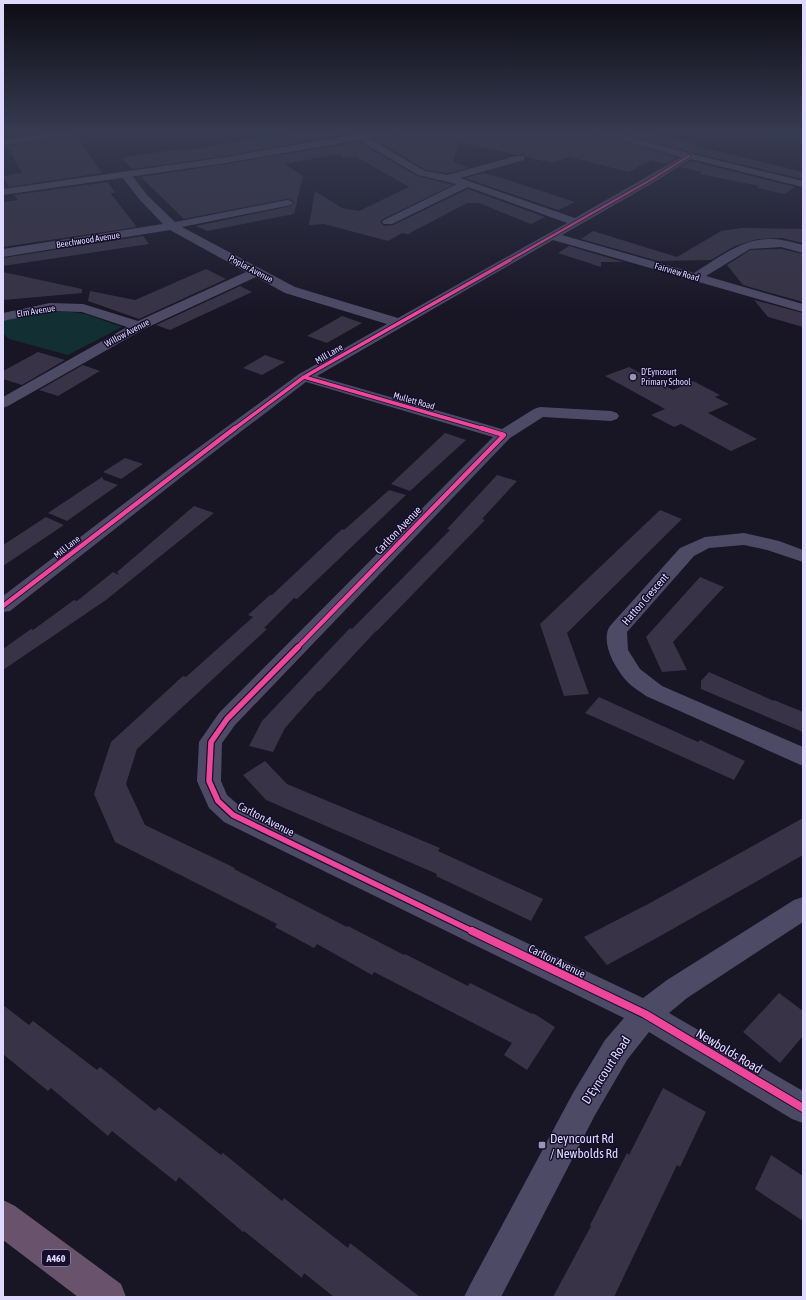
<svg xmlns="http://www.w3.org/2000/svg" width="806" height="1300" font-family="'Asap Condensed',sans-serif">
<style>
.green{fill:#123033}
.building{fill:#383346}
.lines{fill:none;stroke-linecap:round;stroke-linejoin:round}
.minor{fill:#4d4a66;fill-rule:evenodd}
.major{fill:#574b6a;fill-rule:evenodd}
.highway{fill:#69526c;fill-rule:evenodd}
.cycleway-far4-casing{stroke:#150f2b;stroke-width:4}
.cycleway-far3-casing{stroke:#150f2b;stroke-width:5}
.cycleway-far2-casing{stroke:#150f2b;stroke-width:6}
.cycleway-far1-casing{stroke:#150f2b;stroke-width:8}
.cycleway-casing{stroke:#150f2b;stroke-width:10}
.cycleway-far4{stroke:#ed469a;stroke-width:2.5}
.cycleway-far3{stroke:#ed469a;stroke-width:3.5}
.cycleway-far2{stroke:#ed469a;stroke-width:4.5}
.cycleway-far1{stroke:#ed469a;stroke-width:5.5}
.cycleway{stroke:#ed469a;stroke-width:8}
.poi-dot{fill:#9994b3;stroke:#150f2b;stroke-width:1.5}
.labels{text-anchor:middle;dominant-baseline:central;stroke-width:3;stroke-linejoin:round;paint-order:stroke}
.far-street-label{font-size:9px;fill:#dfd9ff;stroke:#150f2b}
.far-poi-label{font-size:9px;fill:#dfd9ff;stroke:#150f2b;text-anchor:start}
.shield{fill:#150f2b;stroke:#a29cbf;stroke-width:1}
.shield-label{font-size:10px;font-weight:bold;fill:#dfd9ff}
.street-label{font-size:11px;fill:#dfd9ff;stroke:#150f2b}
.near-street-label{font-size:13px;fill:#dfd9ff;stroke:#150f2b}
.near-poi-label{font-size:13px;fill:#dfd9ff;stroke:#150f2b;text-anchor:start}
</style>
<rect width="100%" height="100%" fill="#181525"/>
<path class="green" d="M43,312H72L85,314L122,327L68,355L9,339L3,333V319Z"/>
<path class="building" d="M28,131H73L102,173L9,187L3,176L22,173L7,146L59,139L62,136L56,132L3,137V134Z
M300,131H365L226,156L133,169L121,158L179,149H194Z
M400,131H594L597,134L677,157L667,164L651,160L629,172L569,157L552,163L526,157L524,154L516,155L459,141L453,162L469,168L447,173L426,170L373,139L394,135Z
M618,131H650L659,134L699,145L696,146L803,172V179L692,153Z
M359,142L417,176L453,185L383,219L380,222L384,226L393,225L468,189L545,217L531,224L479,203H467L408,234L402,233L388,241L324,224L309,225L315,191L342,208L359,211L409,187L355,156L344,158L339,154L285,164L303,176L294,214L207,231L196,226L291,206L294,203L292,200L287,199L184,219L141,177L226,164Z
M691,161L795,187L784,194L757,188L759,186L700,174L702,172L681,167Z
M484,173L511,181L575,202L558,210L465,178Z
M108,182L115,193H110L137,227L3,247V202L18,200L14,195Z
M742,228L803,229V243L782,238L758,239L735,246L711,260L658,261L581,239L593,231L677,257L721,231Z
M143,236L149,244L3,266V258Z
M569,246L623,262H601V267L558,253Z
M781,249L803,254V302L743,285L727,265L750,250Z
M206,269L226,279L139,319L88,301L90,291L135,300Z
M3,272L82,289V293L3,300Z
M240,286L252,292L170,330L156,325Z
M754,300L803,313V327L768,317Z
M342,316L362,323L327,343L307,336Z
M38,352L65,360L22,385L3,379V371Z
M265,355L285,362L262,375L243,368Z
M83,365L100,371L58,396L39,390Z
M629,367L673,390L693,381L720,395L715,397L729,404L708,413L757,439L731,451L681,424L674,427L651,415L665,409L605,376Z
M445,433L466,440L410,491L391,484Z
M125,458L143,464L121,479L103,472Z
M497,475L517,481L482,519L485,520L377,631H376L320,691H318L285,728L273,752L249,746L262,721L350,628L352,629L450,530L447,529Z
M102,477L104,480L118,485L67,521L48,513Z
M389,490L406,495L297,599L294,598L264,628L267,629L137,749L126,784L145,825L235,868L234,869L347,927L348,926L404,955L405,954L468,986L470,983L532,1014L533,1013L555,1027L527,1070L504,1055L512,1043L374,972L372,975L317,944L314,948L275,927L277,924L115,842L94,794L111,742L183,676L186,677L253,617L248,615L270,595H272L342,529L344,530Z
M194,506L214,513L106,600L3,670V649L31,629L33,630L74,600L77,601L113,572L119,575L117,572Z
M660,510L682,519L567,633L589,694L564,696L540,624Z
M46,517L64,525L3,566V545Z
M700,577L724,587L673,642L687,670L662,672L646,637Z
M709,672L774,701V700L803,712V732L701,689V681Z
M599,697L698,742L700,740L745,761L734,780L585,713Z
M265,761L287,784L440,848L438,851L543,899L531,921L436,876L437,874L266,800L243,775Z
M803,818V855L655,939L607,965L584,937L650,903Z
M779,993L803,1011V1036L780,1063L743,1032Z
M3,1005L29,1025L33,1021L97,1070L100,1067L155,1111L159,1107L221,1155L223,1153L282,1201L284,1198L348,1248L350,1243L420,1297H334L304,1273L302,1278L244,1231L243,1232L179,1177L176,1182L112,1131L108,1136L51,1088L48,1091L3,1054Z
M663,1088L706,1112L680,1167L677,1165L614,1297H553L591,1226L590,1225L627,1153L629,1155Z
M771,1155L803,1176V1221L755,1189Z"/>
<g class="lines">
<path class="minor" d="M595,131H612L692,154L803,181V187L691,159L651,184L562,235L694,273C721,256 748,234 782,240C789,241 796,243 803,245V253L781,247L750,249L706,276L803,304V312L553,240L317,376L502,429L534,409L540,407L611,411L617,413L619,416L617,419L611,421L543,417L510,438L235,725L222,743L221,781L227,795L242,808L643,998L667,980L794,900L803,897V922L687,998L669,1013L803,1091V1123L792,1119L649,1032L627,1060L595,1115L501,1297H464L470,1285L573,1093L605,1040L624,1018L224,822L209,808L197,781L199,742L219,713L493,437L306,382L184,475L10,611L3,612V596L172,467L299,374L387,324L285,293L256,277L144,329L8,406L3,408V397L127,327L82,312L50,311L3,321V313L50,303L83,304L138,321L246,272L170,230L3,257V249L163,224L140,200L122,177L121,175L126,172L130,173L148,196L175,222L287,200L291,201L293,203L291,205L182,227L295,287L398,318L567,223L468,187L392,224H384L382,222L384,220L457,184L418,175L357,139L355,137L357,135H363L425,171L447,175L516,156H524L525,158L524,160L460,178L575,218L681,157L597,133Z
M56,133L59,134L61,136L59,138L3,145V139Z
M744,533L779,541L803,550V562L767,550L744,545L709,548L694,556L627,632L628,650L640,669L662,686L803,747V766L646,696C639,691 629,685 624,678C614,666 600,641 610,626L680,548L705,537Z"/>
<path class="major" d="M375,131H399L394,134L226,163L3,195V189L226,157Z"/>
<path class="highway" d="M3,1200L15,1206L121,1284L126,1297H78L3,1240Z"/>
<defs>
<path id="cycleway-far4" d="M508,261L647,182L689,156"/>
<path id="cycleway-far3" d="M304,377L484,429
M234,429L304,377L510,260"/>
<path id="cycleway-far2" d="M3,606L235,428
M297,648L504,435L481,428"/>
<path id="cycleway-far1" d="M298,647L227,719L211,742L209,781L218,801L233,815L474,932"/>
<path id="cycleway" d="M472,931L645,1014L803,1108"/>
</defs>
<use href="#cycleway-far4" class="cycleway-far4-casing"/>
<use href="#cycleway-far3" class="cycleway-far3-casing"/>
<use href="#cycleway-far2" class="cycleway-far2-casing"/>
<use href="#cycleway-far1" class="cycleway-far1-casing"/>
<use href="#cycleway" class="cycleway-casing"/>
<use href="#cycleway-far4" class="cycleway-far4"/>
<use href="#cycleway-far3" class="cycleway-far3"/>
<use href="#cycleway-far2" class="cycleway-far2"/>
<use href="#cycleway-far1" class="cycleway-far1"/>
<use href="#cycleway" class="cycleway"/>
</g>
<linearGradient id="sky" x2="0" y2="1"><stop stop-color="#0d0c14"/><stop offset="0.42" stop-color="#373b51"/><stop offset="1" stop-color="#373b51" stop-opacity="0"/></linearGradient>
<rect width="806" height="313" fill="url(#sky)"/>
<g class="poi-dot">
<circle cx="633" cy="377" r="4"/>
<rect x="538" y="1141" width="8" height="8" rx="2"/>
</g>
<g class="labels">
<g class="far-street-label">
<text transform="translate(88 240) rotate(-9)">Beechwood Avenue</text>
<text transform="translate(251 269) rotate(28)">Poplar Avenue</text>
<text transform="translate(677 272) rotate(16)">Fairview Road</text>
<text transform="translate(36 311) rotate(-9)">Elm Avenue</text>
<text transform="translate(127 333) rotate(-28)">Willow Avenue</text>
<text transform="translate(329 354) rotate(-30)">Mill Lane</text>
<text transform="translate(414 401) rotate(16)">Mullett Road</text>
<text transform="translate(67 547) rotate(-38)">Mill Lane</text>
</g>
<g class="far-poi-label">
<text x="641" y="372">D'Eyncourt<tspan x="641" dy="10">Primary School</tspan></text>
</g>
<rect class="shield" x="42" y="1250" width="28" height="16" rx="3"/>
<g class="shield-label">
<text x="56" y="1258">A460</text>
</g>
<g class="street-label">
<text transform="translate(398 530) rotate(-46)">Carlton Avenue</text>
<text transform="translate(645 599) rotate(-49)">Hatton Crescent</text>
<text transform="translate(266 819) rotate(27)">Carlton Avenue</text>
<text transform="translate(557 961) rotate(26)">Carlton Avenue</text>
</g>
<g class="near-street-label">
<text transform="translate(729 1051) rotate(31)">Newbolds Road</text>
<text transform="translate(606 1070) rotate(-57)">D'Eyncourt Road</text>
</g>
<g class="near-poi-label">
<text x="550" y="1138">Deyncourt Rd<tspan x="550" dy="15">/ Newbolds Rd</tspan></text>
</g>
</g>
<rect width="806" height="1300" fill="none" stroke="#dfd9ff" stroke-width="8"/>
</svg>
